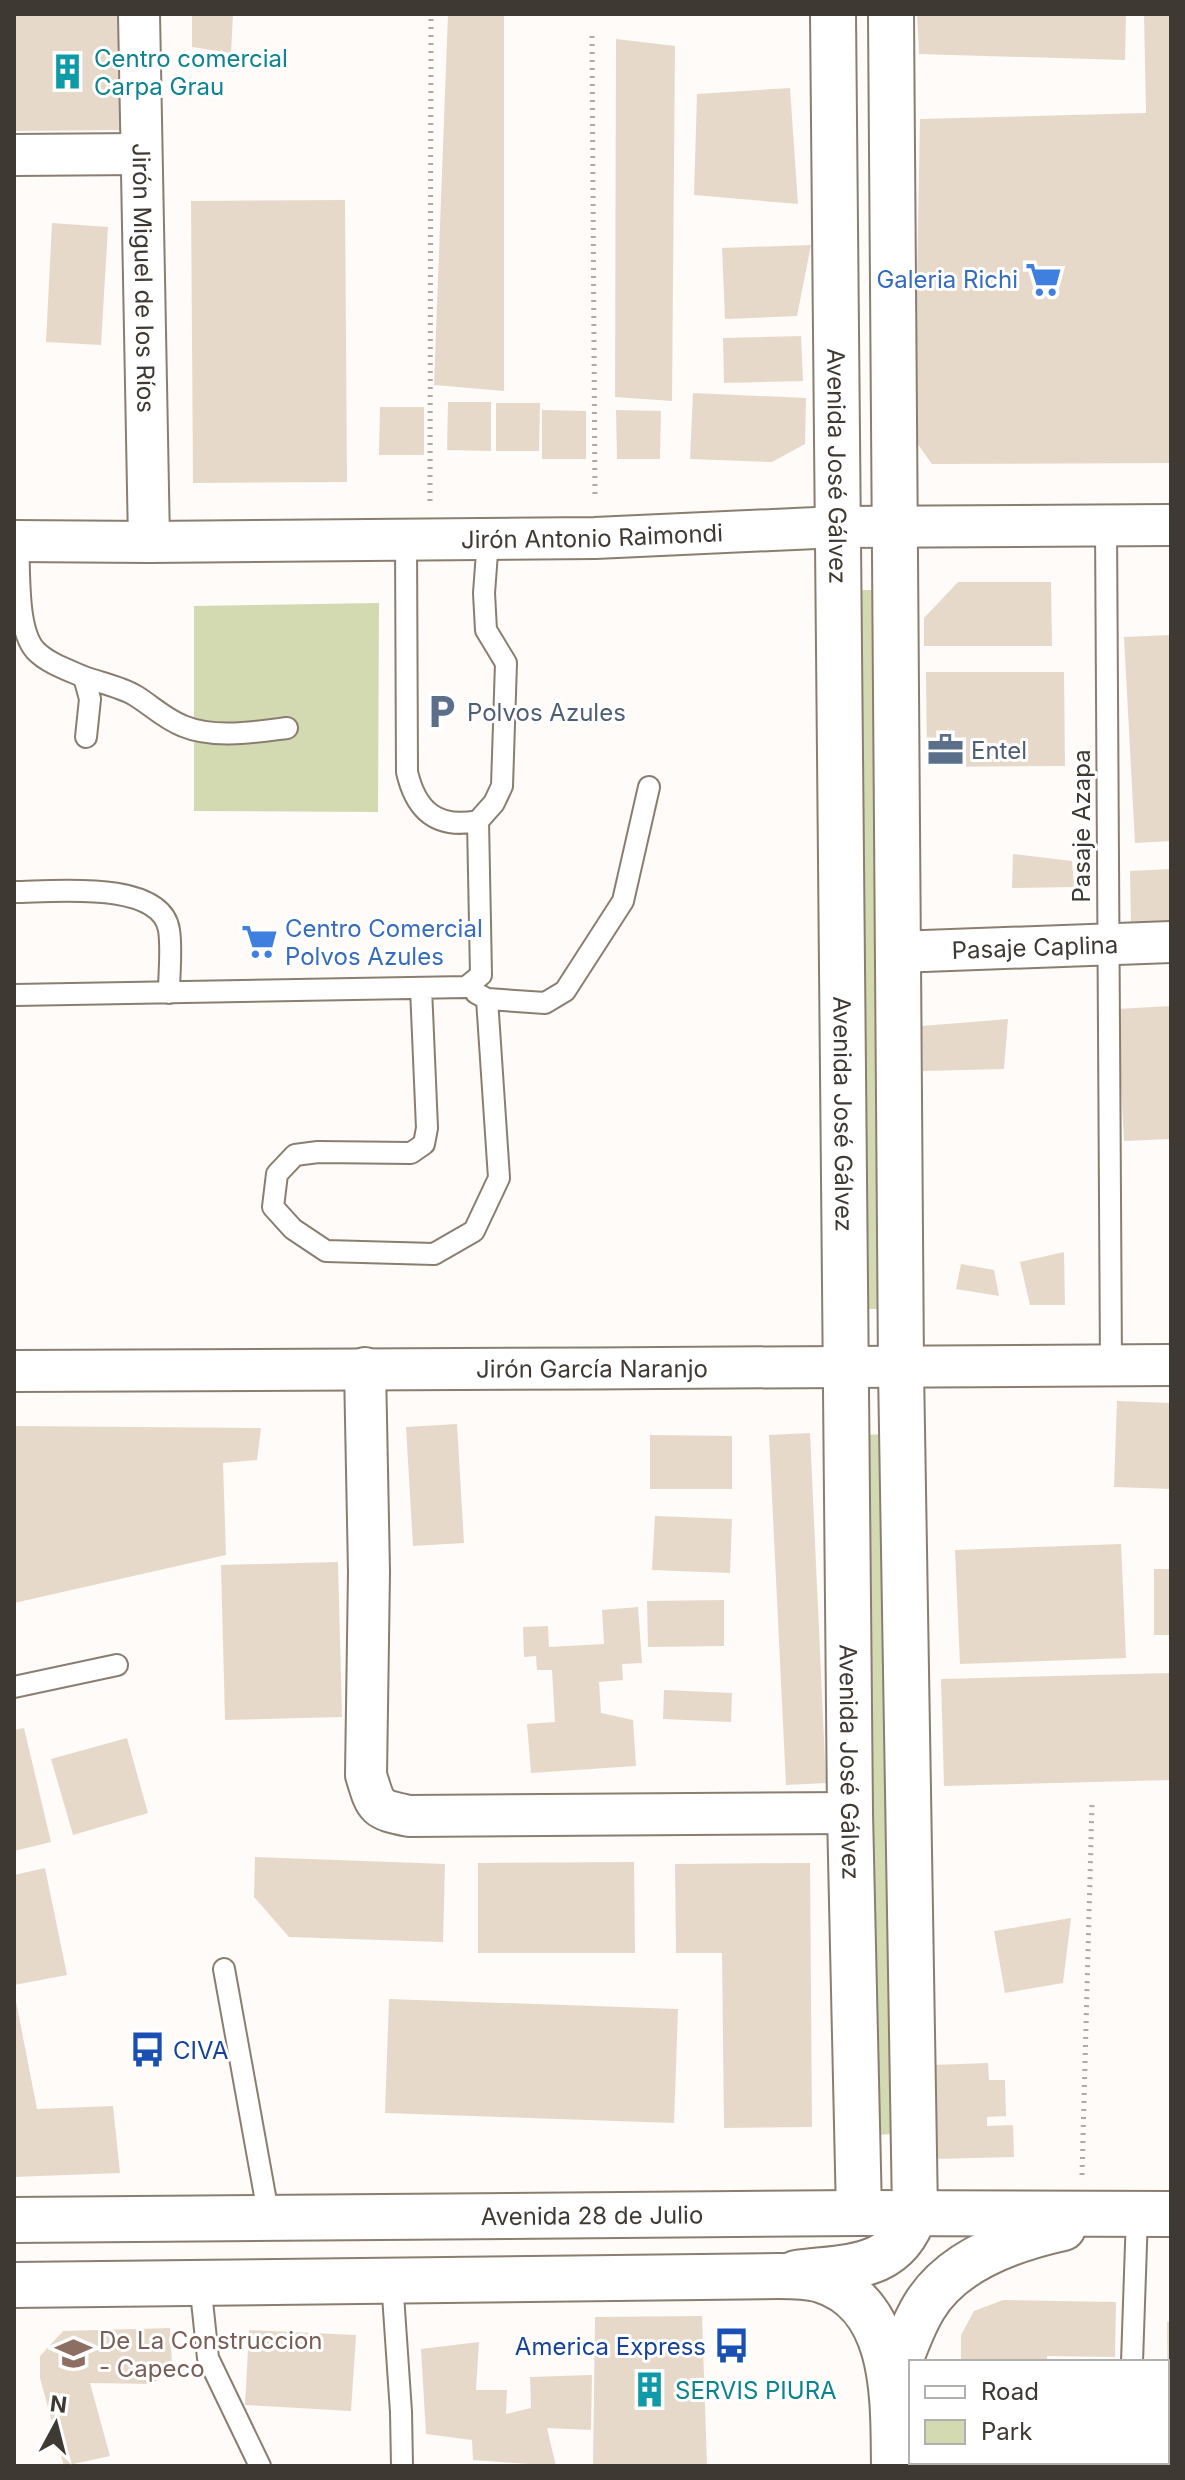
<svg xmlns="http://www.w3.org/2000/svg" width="1185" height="2480" font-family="Inter,sans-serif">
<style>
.green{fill:#d3dab1}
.building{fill:#e7d9ca}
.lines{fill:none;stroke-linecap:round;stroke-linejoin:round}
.service-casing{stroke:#8a7e71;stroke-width:24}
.minor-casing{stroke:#8a7e71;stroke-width:44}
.tertiary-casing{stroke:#8a7e71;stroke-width:48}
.secondary-casing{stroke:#8a7e71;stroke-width:48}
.path{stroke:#ada9a5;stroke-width:5;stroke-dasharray:2 6;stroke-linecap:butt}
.service{stroke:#fff;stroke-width:20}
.minor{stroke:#fff;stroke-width:40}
.tertiary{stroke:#fff;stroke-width:44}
.secondary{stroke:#fff;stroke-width:44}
.labels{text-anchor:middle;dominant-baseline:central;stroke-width:6;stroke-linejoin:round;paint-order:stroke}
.culture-label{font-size:24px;fill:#0d838f;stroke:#fff;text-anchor:start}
.street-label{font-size:24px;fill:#3f3933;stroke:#fff}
.shop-label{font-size:24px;fill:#366cbe;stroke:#fff;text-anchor:end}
.service-label{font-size:24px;fill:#4e5e75;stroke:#fff;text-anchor:start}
.transit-label{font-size:24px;fill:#164399;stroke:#fff;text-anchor:start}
.education-label{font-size:24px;fill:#785e54;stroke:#fff;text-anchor:start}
</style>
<rect width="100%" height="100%" fill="#fefbf8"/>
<path class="green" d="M857,590H878L886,1309H866Z
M379,603L378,812L194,811V606Z
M886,1434L894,2134L873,2135L866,1435Z"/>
<path class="building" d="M14,14H120L122,130L14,131Z
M192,14H233L231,53L192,47Z
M448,14H504V391L434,385Z
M917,14H1126L1125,60L919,54Z
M1144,14H1171V463L932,464L914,439L920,119L1146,113Z
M616,39L675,46L672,401L615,397Z
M790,88L798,204L694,195L697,94Z
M345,200L347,482L193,483L191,201Z
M52,223L108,227L101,345L46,342Z
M811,245L797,316L725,319L722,248Z
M801,336L803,381L724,383L723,338Z
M693,393L806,398L805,444L772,462L690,459Z
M448,402H491V451L447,450Z
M496,403H540L539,451H496Z
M380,407H424V455H379Z
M542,410L586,411V459H542Z
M616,410L661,411L660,459H617Z
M958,582H1051L1052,646H924V618Z
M1171,635V841L1135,843L1124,637Z
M926,672H1064L1065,766L927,767Z
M1013,854L1072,861L1074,887L1012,888Z
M1171,869V921L1131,922L1130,871Z
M1171,1006V1139L1124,1141L1117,1009Z
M1008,1019L1004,1069L923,1071L922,1026Z
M1064,1252L1065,1305H1030L1020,1262Z
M961,1264L994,1270L999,1296L956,1289Z
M1117,1401L1171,1403V1489L1114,1487Z
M457,1424L464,1543L413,1546L406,1427Z
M14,1426L261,1428L257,1460L223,1463L226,1555L14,1603Z
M810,1433L826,1783L786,1785L769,1435Z
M650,1435L732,1436V1489H650Z
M655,1516L732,1519L730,1573L652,1570Z
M1121,1544L1126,1658L960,1664L955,1550Z
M338,1562L342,1717L225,1720L221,1565Z
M1154,1569H1171V1635H1154Z
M724,1600V1646L648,1647L647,1601Z
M638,1607L642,1663L622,1664L623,1680L599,1682L601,1713L633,1720L636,1766L531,1773L527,1724L555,1722L552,1670H537L536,1656L524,1657L523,1627L548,1626L549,1647L604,1644L602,1610Z
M1171,1673V1780L944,1786L941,1679Z
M664,1690L732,1693L731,1722L663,1719Z
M24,1728L51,1842L14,1851V1730Z
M127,1738L148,1813L73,1835L51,1759Z
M255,1857L445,1864L443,1942L289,1937L254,1897Z
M634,1862L635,1953H478V1863Z
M810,1863L812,2127L724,2128L722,1953H676L675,1864Z
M45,1868L67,1975L14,1985V1875Z
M1071,1918L1063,1983L1005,1993L994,1931Z
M14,1991L37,2109L113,2106L120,2173L14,2177Z
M389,1999L678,2009L674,2123L385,2113Z
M988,2063L989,2080H1005L1006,2116L987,2117V2126L1013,2125L1014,2157L934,2159L931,2065Z
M1003,2300L1116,2302L1115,2357L1047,2356V2362H961V2335L974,2311Z
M702,2316L707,2466H593L595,2317Z
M1167,2322H1171V2466H1168Z
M170,2328L172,2365L153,2384L90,2383L110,2456L64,2466L40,2378V2356L63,2331Z
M249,2330L356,2335L351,2411L245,2405Z
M479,2342L476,2390H507L506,2414L531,2408L530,2377L592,2375L591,2430L547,2428L556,2466L473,2460L472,2440L426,2434L421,2349Z
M959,2462H1045V2466H959Z"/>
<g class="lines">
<defs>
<path id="service" d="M1106,525L1111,1366
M18,541C20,570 16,628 35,650C47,663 68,670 84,677L90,699L86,737
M84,677C101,683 122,687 136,696C152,706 165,719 183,726C214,739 255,732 287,728
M478,821L494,803L502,786L506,663L486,630L484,593L488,539
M14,892C50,892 161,879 169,930C172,949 169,973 169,993
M421,988L427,1128L424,1144L411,1153L318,1152L295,1155L277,1174L273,1207L293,1229L326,1251L434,1254L474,1231L499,1178L487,999
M476,993L487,999L545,1003L565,991L623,901L649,787
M14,995L466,987L481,975L478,821C437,829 416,811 407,772L406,539
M14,1687L117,1665
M224,1969L269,2218
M392,2280L401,2412L402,2466
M200,2282L208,2358L260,2466
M1132,2362L1137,2215
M1130,2466V2462"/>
<g id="minor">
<path id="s1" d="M139,14L149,542"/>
<path d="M14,155L139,154"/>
<path id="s2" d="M14,541L149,542L595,538L838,527L1171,525"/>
<path id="s3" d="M897,952L1171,942"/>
<path d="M365,1368L369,1572L366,1775C376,1808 375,1809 409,1816L850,1813"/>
<path id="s4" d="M14,1371C400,1367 785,1370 1171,1365"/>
</g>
<g id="tertiary">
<path id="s5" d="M833,14L850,1813L859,2213"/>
<path d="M891,14L901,1369L915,2213"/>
</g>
<g id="secondary">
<path id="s6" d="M14,2220L859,2213L1171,2214"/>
<path d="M796,2273C849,2266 896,2271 915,2213"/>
<path d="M14,2285L778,2276C792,2276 807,2276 821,2280C898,2304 893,2402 894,2466"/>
<path d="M892,2382C902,2357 910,2330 924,2307C952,2260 1013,2239 1063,2228"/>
</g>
</defs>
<use href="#service" class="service-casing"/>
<use href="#minor" class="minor-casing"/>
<use href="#tertiary" class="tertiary-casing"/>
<use href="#secondary" class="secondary-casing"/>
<path class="path" d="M592,36L595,499
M430,501L431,14
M1082,2175L1092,1804"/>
<use href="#service" class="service"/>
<use href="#minor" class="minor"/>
<use href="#tertiary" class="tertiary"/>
<use href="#secondary" class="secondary"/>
</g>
<defs>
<symbol id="building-bare" viewBox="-9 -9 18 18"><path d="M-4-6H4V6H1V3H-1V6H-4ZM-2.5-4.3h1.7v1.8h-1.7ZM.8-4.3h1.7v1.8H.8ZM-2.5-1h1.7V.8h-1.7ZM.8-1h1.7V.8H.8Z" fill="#0f9aa8" stroke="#fff" stroke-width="2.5" paint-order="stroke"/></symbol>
<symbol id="supermarket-bare" viewBox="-9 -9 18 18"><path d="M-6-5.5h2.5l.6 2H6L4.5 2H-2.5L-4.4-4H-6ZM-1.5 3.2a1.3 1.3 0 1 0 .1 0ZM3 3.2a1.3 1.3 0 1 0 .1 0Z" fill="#3f7fe0" stroke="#fff" stroke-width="2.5" paint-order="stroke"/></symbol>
<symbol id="parking-bare" viewBox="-9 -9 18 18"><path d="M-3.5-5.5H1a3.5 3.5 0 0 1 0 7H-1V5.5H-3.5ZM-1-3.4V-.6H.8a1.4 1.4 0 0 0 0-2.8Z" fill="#5c6f8a" stroke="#fff" stroke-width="2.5" paint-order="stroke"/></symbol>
<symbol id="office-bare" viewBox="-9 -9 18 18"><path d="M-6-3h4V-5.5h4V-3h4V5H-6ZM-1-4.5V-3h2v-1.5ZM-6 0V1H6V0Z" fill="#5c6f8a" stroke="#fff" stroke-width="2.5" paint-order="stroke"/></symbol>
<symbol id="bus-bare" viewBox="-9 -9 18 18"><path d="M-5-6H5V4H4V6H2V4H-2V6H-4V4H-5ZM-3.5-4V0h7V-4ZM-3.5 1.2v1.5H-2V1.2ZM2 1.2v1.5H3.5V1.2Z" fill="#1a4fb4" stroke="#fff" stroke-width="2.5" paint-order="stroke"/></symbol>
<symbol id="school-bare" viewBox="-9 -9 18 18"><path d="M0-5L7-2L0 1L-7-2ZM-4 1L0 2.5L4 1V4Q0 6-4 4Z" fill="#8d6e63" stroke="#fff" stroke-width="2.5" paint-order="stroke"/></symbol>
</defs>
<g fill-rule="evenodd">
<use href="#building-bare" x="42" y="46" width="51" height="51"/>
<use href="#supermarket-bare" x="1018" y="254" width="51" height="51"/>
<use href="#parking-bare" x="416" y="686" width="51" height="51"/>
<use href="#office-bare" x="920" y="724" width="51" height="51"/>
<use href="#supermarket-bare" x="234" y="916" width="51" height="51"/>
<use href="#bus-bare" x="122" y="2024" width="51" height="51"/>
<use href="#bus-bare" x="706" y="2320" width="51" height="51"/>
<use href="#school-bare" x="48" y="2328" width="51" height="51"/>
<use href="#building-bare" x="624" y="2364" width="51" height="51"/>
</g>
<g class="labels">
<g class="culture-label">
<text x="94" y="58">Centro comercial<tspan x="94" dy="28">Carpa Grau</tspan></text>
<text x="675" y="2390">SERVIS PIURA</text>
</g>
<g class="street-label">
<text stroke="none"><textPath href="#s1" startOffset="264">Jirón Miguel de los Ríos</textPath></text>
<text stroke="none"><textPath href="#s5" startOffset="452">Avenida José Gálvez</textPath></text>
<text stroke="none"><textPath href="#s2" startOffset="578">Jirón Antonio Raimondi</textPath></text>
<text transform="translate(1081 826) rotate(-90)">Pasaje Azapa</text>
<text stroke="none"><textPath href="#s3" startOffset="138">Pasaje Caplina</textPath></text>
<text stroke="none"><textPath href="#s5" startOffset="1100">Avenida José Gálvez</textPath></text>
<text stroke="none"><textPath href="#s4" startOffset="578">Jirón García Naranjo</textPath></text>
<text stroke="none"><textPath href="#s5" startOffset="1748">Avenida José Gálvez</textPath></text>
<text stroke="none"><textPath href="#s6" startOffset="578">Avenida 28 de Julio</textPath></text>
</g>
<g class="shop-label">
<text x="1018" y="279">Galeria Richi</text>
<text x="285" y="928" text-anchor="start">Centro Comercial<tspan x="285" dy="28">Polvos Azules</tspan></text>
</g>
<g class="service-label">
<text x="467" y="712">Polvos Azules</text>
<text x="971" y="750">Entel</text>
</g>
<g class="transit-label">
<text x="173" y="2050">CIVA</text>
<text x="706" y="2346" text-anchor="end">America Express</text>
</g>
<g class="education-label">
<text x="99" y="2340">De La Construccion<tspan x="99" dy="28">- Capeco</tspan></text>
</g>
</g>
<rect width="1185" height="2480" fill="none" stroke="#3f3933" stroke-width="32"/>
<rect x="909" y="2360" width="260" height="104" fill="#ffffff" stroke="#b2b0ad" stroke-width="2"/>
<rect x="925" y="2386" width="40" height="12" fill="#ffffff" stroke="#b2b0ad" stroke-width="2"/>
<text x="981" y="2400" font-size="24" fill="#3f3933">Road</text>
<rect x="925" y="2420" width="40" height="24" fill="#d3dab1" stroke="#b2b0ad" stroke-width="2"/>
<text x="981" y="2440" font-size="24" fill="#3f3933">Park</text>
<g transform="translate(56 2424) rotate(7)" stroke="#ffffff" stroke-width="6" paint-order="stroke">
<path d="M0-6L14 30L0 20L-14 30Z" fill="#3f3933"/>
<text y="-12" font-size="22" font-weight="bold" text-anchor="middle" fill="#3f3933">N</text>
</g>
</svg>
